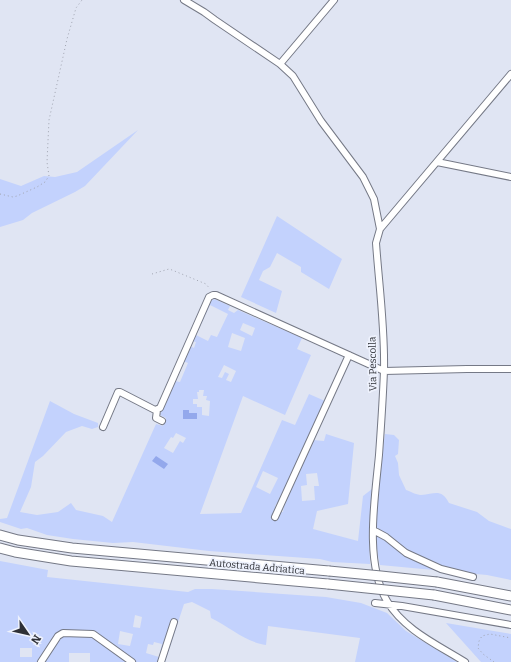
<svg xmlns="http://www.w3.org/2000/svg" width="511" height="662" font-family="Bitter,serif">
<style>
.green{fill:#c3d2fd;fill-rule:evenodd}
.water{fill:#93a8ec}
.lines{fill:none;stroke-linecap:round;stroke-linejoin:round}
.minor-casing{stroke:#757986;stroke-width:8}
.highway-casing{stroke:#757986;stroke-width:11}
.path{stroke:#a0a4b0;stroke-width:1;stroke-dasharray:1 3;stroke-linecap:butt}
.minor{stroke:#fff;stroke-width:6}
.highway{stroke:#fff;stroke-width:9}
.highway-bridge-casing{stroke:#757986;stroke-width:11;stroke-linecap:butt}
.highway-bridge{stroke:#fff;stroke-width:9}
.labels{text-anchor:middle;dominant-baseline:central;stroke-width:3.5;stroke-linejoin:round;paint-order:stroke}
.street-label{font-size:10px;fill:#2e3036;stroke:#eef2fd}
</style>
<rect width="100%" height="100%" fill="#e0e5f3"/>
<path class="green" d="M138,130L85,186L75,192L32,213L23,220L0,227V179L21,186L44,176L55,177L77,172Z
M277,216L342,259L329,289L301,272V267L277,253L270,267L263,271L259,280L282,291L276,313L241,297Z
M214,299L230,306L228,310L234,313L238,310L302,338L297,349L311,355L285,415L243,396L200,514L241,513L282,420L295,425L309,394L325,401L279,501L277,503L275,506L276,507L271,519L277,521L281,512H283L284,506L313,440L324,441L326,434L354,443L348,504L317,511L313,529L358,541L363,496L372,489L369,530L370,564L332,562L320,559L209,551L133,542L113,543L73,539L47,535L27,528L21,529L0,522V519L7,518L50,401L74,414L98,423V427L92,429L82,426L66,432L43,456L35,462L31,487L20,512L37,515L58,512L71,503L76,510L103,516L112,522L156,424L163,426L166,418L160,415L175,381L180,382L188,363L183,361L190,346L194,348L196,342L192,341L210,301ZM210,305L228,314L217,337L211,335L208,341L196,335ZM243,323L255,328L252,336L240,330ZM232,333L245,338L241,351L228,347ZM224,365L236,371L231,382L226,380L229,374L225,372L222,378L218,377ZM199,390H204L203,396H207L206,400L210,401L209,416L202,415V407H197V404H193V399H198L197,392H199ZM176,433L186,438L183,443L180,441L173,453L164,448L171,437L173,438ZM263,471L278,478L270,494L256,487ZM317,473L319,486H314L315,500L302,501L301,486L307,485L306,474Z
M385,434L394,435L399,440L398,454L395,456L398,463L399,475L406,490C410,491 416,495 421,495C435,494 441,488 449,503L477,512L489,521L511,529V580L487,575L380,565C370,525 380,475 385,434Z
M0,561L48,570L47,577L188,592L195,589H212L326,597L361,603L387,613L406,631L457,662H355L360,638L268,626L266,645C245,642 230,627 211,618L210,611L192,602L184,604L165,662H90V653H69V662H0ZM135,615L142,617L140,628L133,627ZM120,631L133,634L130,646L118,644ZM154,642L162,644L159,657L146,653L148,644L153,645ZM20,648H32V657H20Z
M446,623L511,634V662H481Z"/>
<path class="water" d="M183,410H189V413H197V419H183Z
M156,456L168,464L164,469L152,461Z"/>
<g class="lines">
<defs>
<path id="minor" d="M184,0L204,12L215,20L280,64L293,76L321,121L363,177L374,199L380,229
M280,64L334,0
M437,162L511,177
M157,410L156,418L162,421
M103,427L118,392H120L155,410L160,408L209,297L213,295H216L384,371L467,369H511
M275,517L349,355
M373,530L386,537L406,553L441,569L473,577
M375,603L402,606L511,625
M41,662L58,636L63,633L93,634L132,662
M161,662L174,622
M465,662C438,645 404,630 387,601C364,562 375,498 379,455C381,427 383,398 384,370C385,328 379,285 376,243L380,229L511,74"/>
<path id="highway" d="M0,535L18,540L72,548L329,571
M0,548L15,552L71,561L328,584
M437,582L511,596
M434,595L511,610"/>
</defs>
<use href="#minor" class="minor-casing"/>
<use href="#highway" class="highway-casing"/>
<path class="path" d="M0,194L13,197L17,196L37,187L45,182L49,176L47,162L49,120L67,39L76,8L82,0
M152,274L169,269L172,270L206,284L210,289
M494,662L483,654L478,648L479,641L482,636L490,634L511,638"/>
<use href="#minor" class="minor"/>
<use href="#highway" class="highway"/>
<defs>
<path id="highway-bridge" d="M329,571L381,576L437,582
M328,584L434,595"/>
</defs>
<use href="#highway-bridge" class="highway-bridge-casing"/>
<use href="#highway-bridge" class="highway-bridge"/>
</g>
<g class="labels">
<g class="street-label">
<text transform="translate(373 364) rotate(-91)">Via Pescolla</text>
<text transform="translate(257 567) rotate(5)">Autostrada Adriatica</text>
</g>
</g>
<g transform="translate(28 634) rotate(124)" stroke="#eef2fd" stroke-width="3" paint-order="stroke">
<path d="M0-3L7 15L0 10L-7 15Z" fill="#2e3036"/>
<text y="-6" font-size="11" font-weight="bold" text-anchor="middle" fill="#2e3036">N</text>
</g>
</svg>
